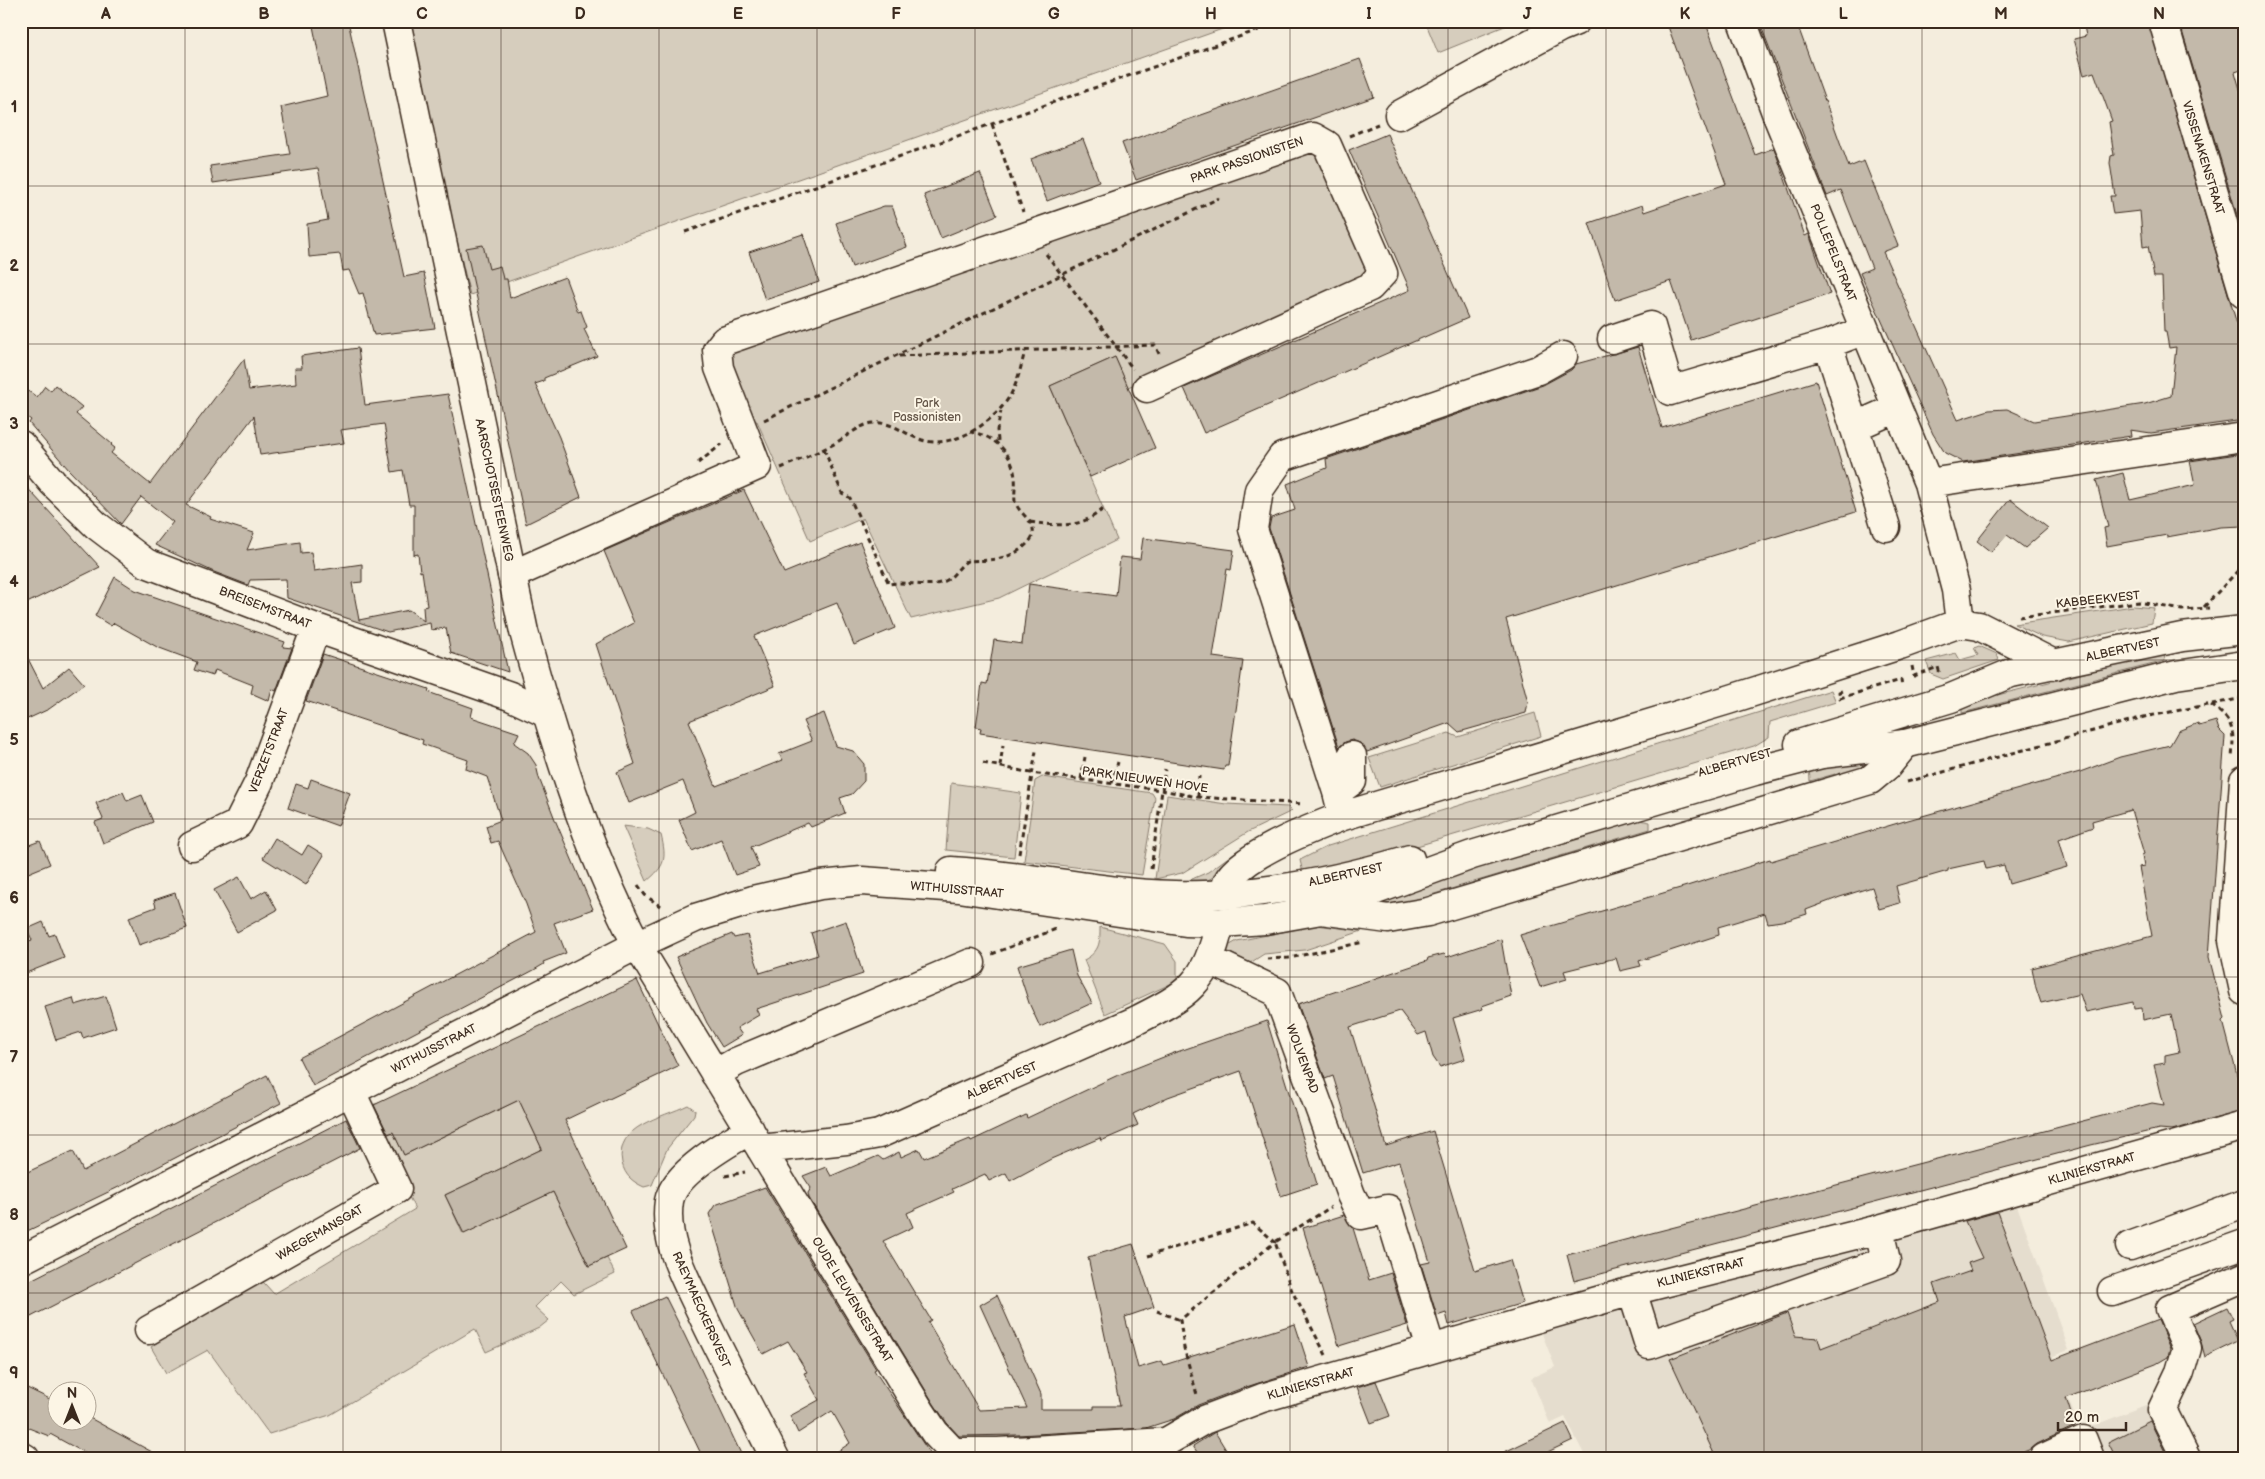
<svg xmlns="http://www.w3.org/2000/svg" width="2265" height="1479" font-family="'Balsamiq Sans',sans-serif">
<style>
.built{fill:#e5ddce}
.green{fill:#d6cdbd;stroke:#887c6e}
.building{fill:#c3b9aa;stroke:#3b2a1e;fill-rule:evenodd}
.lines{fill:none;stroke-linecap:round;stroke-linejoin:round}
.minor-casing{stroke:#3b2a1e;stroke-width:31}
.major-casing{stroke:#3b2a1e;stroke-width:31}
.path{stroke:#3b2a1e;stroke-width:3;stroke-dasharray:5 4;stroke-linecap:butt}
.minor{stroke:#fcf5e5;stroke-width:28}
.major{stroke:#fcf5e5;stroke-width:28}
.grid{fill:none;stroke:#3b2a1e;stroke-width:1;stroke-opacity:0.55}
.labels{text-anchor:middle;dominant-baseline:central;stroke-width:4;stroke-linejoin:round;paint-order:stroke}
.street-label{font-size:12px;fill:#3b2a1e;stroke:#fcf5e5}
.park-label{font-size:12px;fill:#625346;stroke:#fcf5e5}
.neatline{fill:none;stroke:#3b2a1e;stroke-width:2}
.grid-label{font-size:16px;text-anchor:middle;font-weight:bold;fill:#3b2a1e}
</style>
<rect width="100%" height="100%" fill="#f4eddd"/>
<filter id="ink" filterUnits="userSpaceOnUse"><feTurbulence type="fractalNoise" baseFrequency=".02" numOctaves="2"/><feDisplacementMap in="SourceGraphic" scale="10" xChannelSelector="R" yChannelSelector="G"/><feConvolveMatrix kernelMatrix="1 2 1 2 8 2 1 2 1" color-interpolation-filters="sRGB"/></filter>
<g filter="url(#ink)">
<path class="built" d="M2014,1197L2069,1350L2053,1356L2080,1431L2153,1402L2180,1458H1586L1565,1417L1550,1424L1531,1378L1555,1367L1539,1326Z"/>
<path class="green" d="M405,21H1245L470,295Z
M1425,21H1517L1438,53Z
M1318,148L1372,259L1358,287L1128,387L1115,357L1050,386L1117,540L999,598L911,619L863,518L810,541L757,421L750,423L729,374L731,352Z
M2133,606L2154,608L2152,623L2069,642L2042,637L2014,624Z
M1979,646L1997,654L1999,660L1943,679L1931,674L1926,661L1956,653L1960,660L1978,655L1974,648Z
M2164,653L2165,661L1962,713V704Z
M1831,690L1836,702L1770,722L1769,737L1754,746L1336,870L1303,873L1300,860L1328,846Z
M1535,713L1541,736L1380,787L1369,758L1449,733L1458,737Z
M1886,756L1837,782L1835,774L1810,781L1809,764Z
M1042,777L1152,793L1155,798L1142,875L1024,861L1035,781Z
M951,783L1021,793L1014,857L946,850Z
M1167,795L1226,804L1288,807L1292,811L1248,832L1182,873L1155,879Z
M1622,817L1650,822V829L1431,895V904L1353,906Z
M623,826L648,829L661,835C667,859 665,866 647,881Z
M1245,848L1221,873L1204,882L1183,883L1208,872L1238,850Z
M1317,925L1362,931L1305,950L1264,954L1250,963L1223,949L1237,941Z
M1100,927L1165,944L1177,961V981L1105,1014L1084,960C1100,951 1100,943 1100,927Z
M519,1100L542,1149L445,1195L463,1234L553,1192L589,1266L607,1258L615,1274L574,1294L561,1281L535,1307L549,1320L539,1328L486,1352L475,1329L330,1415L269,1434L208,1350L166,1373L151,1347L256,1274L274,1294L415,1209L364,1107L379,1103L404,1155Z
M688,1105L695,1110L694,1115L667,1149L652,1185L644,1187C633,1182 625,1176 622,1163C614,1125 662,1118 688,1105Z"/>
<path class="building" d="M312,21H348L404,277L424,273L435,328L374,335L363,293L359,294L349,270L343,271L340,254L309,257L307,224L328,220L318,168L213,183L210,166L290,154L281,107L327,96Z
M1666,21H1705L1755,155L1774,148L1805,236L1809,234L1830,294L1691,340L1671,281L1615,300L1589,223L1642,205L1644,212L1726,184Z
M1759,21H1796L1849,167L1864,161L1898,246L1883,252L1958,420L1989,410L2007,409L2034,421L2145,404L2171,396L2176,347L2169,348L2166,332H2164L2162,277H2154L2148,246L2143,247L2140,211L2113,214L2110,196H2115L2110,163L2111,156L2114,155L2109,122L2112,121L2094,72L2084,75L2074,39L2086,36L2083,21H2148L2244,348V420L2151,433L2130,430L2131,436L1963,462L1945,453L1933,434L1860,273L1872,268L1841,190L1827,196Z
M2179,21H2244V69L2235,72L2244,103V186L2239,188L2244,206V238Z
M1360,59L1374,97L1136,180L1122,143Z
M1387,134L1468,318L1204,433L1184,388L1410,290L1349,150Z
M1083,139L1099,181L1047,201L1031,159Z
M980,173L997,215L941,238L924,195Z
M884,206H892L907,247L852,267L836,223Z
M803,234L819,282L765,300L749,252Z
M483,245L489,269L500,266L503,279H507L510,298L565,277L578,312L581,311L587,327L584,329L597,356L544,378V381L535,384L559,437L581,497L526,524L466,248Z
M1638,347L1662,428L1816,381L1856,512L1506,619L1528,702L1526,713L1459,732L1449,723L1367,752L1360,743L1352,740L1345,742L1339,747L1269,528L1271,518L1295,510L1287,484L1327,468L1326,459L1543,385L1571,370L1576,364Z
M358,348L365,405L448,394L508,672L451,653L446,628L431,630L430,623L388,632L287,598L286,579L250,580L248,585L214,572L155,545L173,522L141,497L121,524L69,470L29,423L31,420L21,412V400L28,391L37,397L45,386L51,391L55,385L82,407L76,414L112,444L111,445L115,448L111,453L150,484L244,359L249,390L296,384L295,368H302L301,356ZM254,416L260,455L344,443L341,430L384,424L392,472L403,470L409,505H414V555L418,554L420,572L422,571L427,606L423,607L424,621L409,610L359,620L352,583L362,582V564L314,571L311,552L301,553L300,542L247,550L254,533L210,519L211,517L186,505Z
M1115,357L1155,448L1090,477L1050,386Z
M2244,453V526L2221,527L2167,537V535L2107,546L2104,528L2108,527L2096,480L2123,473L2130,500L2195,485L2190,461Z
M21,481L100,567L21,606Z
M744,490L784,573L860,542L895,628L854,645L837,603L754,636L775,686L689,721L716,786L783,760L779,754L812,741L803,721L824,713L836,746L853,751L864,764V781L852,794L840,798L845,813L811,827L808,823L751,847L759,867L735,875L721,839L692,851L679,820L695,812L683,781L629,803L617,772L635,764L596,644L634,623L604,551Z
M2010,499L2048,528L2025,548L2007,535L1991,552L1977,541Z
M1143,538L1234,550L1231,570L1227,569L1213,657L1243,661L1228,766H1225L1224,770L980,733L981,728L976,727L980,699L982,683L987,684L994,640L1022,644L1029,584L1116,596L1120,557L1140,559Z
M115,577L135,590L285,642L283,647L292,648L276,691L272,689L269,701L251,693L253,685L215,670L213,676L194,670L197,662L157,647L114,623L111,626L95,616Z
M21,645L43,688L69,667L84,684L49,709L21,722Z
M323,654L429,689L428,692L473,708L471,717L519,733L514,743L528,753L536,765L539,778L556,822L593,909L554,923L566,953L543,962L544,964L534,970L313,1086L299,1058L536,932L526,904L498,841L491,843L486,826L501,820L487,777L466,769L468,760L422,744L423,740L306,701Z
M2216,721L2219,730L2225,736L2209,957L2225,1019L2223,1021L2241,1090H2244V1111L2172,1130L2159,1129L2091,1145L1574,1281L1567,1255L2152,1103L2164,1105L2154,1065L2165,1063V1055L2179,1052L2171,1014L2143,1020L2142,1008L2134,1009L2133,1002L2086,1012L2080,994L2041,1003L2036,988L2032,968L2152,936L2139,867L2144,866L2142,855L2144,854L2131,810L2092,821L2093,827L2059,839L2067,867L2009,884L2004,865L1986,869L1984,861L1948,869V871L1896,886L1900,903L1879,909L1872,887L1840,897L1806,910L1807,914L1788,920L1768,923L1765,913L1725,925L1718,927L1719,935L1639,961L1641,966L1620,971L1616,958L1564,971L1567,979L1540,987L1520,935L1687,886L1754,865V864L1770,859L1771,861L1908,820L2080,772L2120,757L2170,745L2178,731L2198,723L2199,726Z
M311,779L350,793L338,826L288,808L296,784L308,788Z
M123,792L127,801L142,795L153,822L103,843L95,822L103,819L96,803Z
M275,838L302,855L308,845L324,855L306,885L263,858Z
M40,841L50,864L21,876V848Z
M239,877L251,899L266,890L277,910L237,932L214,890Z
M175,893L187,928L139,945L129,917L156,907L154,900Z
M846,921L863,974L756,1009L759,1015L737,1028L742,1035L722,1047L707,1023L676,957L732,934L734,938L747,935L760,973L818,955L811,933Z
M43,922L49,936L55,934L64,958L21,975V944L32,940L27,929Z
M1501,939L1511,996L1482,1006L1483,1009L1453,1018L1465,1059L1440,1067L1433,1057L1426,1032L1418,1035L1400,1011L1350,1027L1386,1146L1433,1131L1475,1271L1510,1260L1523,1303L1449,1325L1446,1313L1437,1316L1421,1264L1430,1262L1399,1162L1363,1173L1333,1076L1325,1079L1298,1004L1427,961L1428,958L1444,954L1447,957Z
M1071,950L1077,976L1092,1003L1040,1027L1029,1003L1017,966Z
M637,980L678,1066L565,1120L626,1249L589,1266L553,1192L464,1234L445,1195L542,1149L519,1100L404,1155L393,1132L388,1134L374,1105Z
M106,996L116,1027L83,1038L81,1032L56,1040L45,1007L73,998L75,1005Z
M1267,1021L1317,1184L1281,1196L1241,1071L1168,1097L1133,1114L1138,1125L1101,1141L1100,1138L1051,1159L1010,1181L1006,1173L989,1181L985,1174L952,1189L954,1192L907,1213L913,1227L883,1241L931,1320L928,1322L979,1410L1027,1408L980,1305L997,1295L1041,1394V1409H1094V1406H1120L1088,1257L1133,1244L1154,1307L1125,1317L1138,1368L1162,1361L1164,1365L1295,1324L1309,1367L1240,1389L1198,1405L1174,1419L1146,1428L1017,1435L959,1436L947,1423L934,1404L809,1198L808,1193L811,1188L803,1176L826,1167L831,1176L878,1156L883,1160L899,1152L901,1157L919,1149L924,1158L970,1139L971,1141L1026,1115L1027,1118L1116,1076L1171,1054Z
M267,1075L281,1103L125,1184L21,1234V1175L73,1151L83,1171Z
M346,1119L360,1148L21,1322V1285Z
M765,1187L876,1369L874,1370L933,1458H828L850,1443L832,1411L798,1433L790,1416L819,1400L804,1373L807,1372L788,1341L763,1354L738,1309L709,1214L715,1205Z
M1997,1212L2052,1360L2158,1320L2170,1349L2168,1357L2156,1364L2066,1398L2075,1426L2037,1444L2031,1449L2009,1458H1716L1670,1359L1787,1313L1795,1336L1818,1338L1821,1348L1940,1302L1934,1284L1971,1271L1968,1263L1982,1258L1965,1221Z
M1344,1215L1353,1228L1369,1280L1391,1273L1407,1325L1339,1346L1303,1228Z
M665,1296L685,1336L743,1458H703L652,1352L633,1311Z
M2227,1307L2233,1319L2229,1321L2238,1341L2205,1357L2201,1342L2193,1323Z
M1376,1381L1390,1416L1371,1423L1357,1387Z
M21,1385L58,1403V1422H88V1417L163,1458H94L50,1434L49,1436L21,1425Z
M2150,1421L2168,1458H2116L2108,1442Z
M1565,1423L1573,1440L1535,1458H1492Z
M1215,1432L1231,1458H1201L1193,1446Z"/>
<g class="lines">
<defs>
<path id="minor" d="M1742,21L1778,118L1928,483L1956,590L1960,623
M2163,21L2244,294
M1399,115L1561,27L1576,21
M1612,339L1651,326L1670,391L1828,344L1865,330
M1828,344L1886,527
M1854,427L1897,408
M21,445L53,483L96,525L146,563L316,628L510,696L546,713
M1928,483L2244,437
M512,575L757,466L719,368L717,350L724,341L1313,137L1327,145L1383,273L1370,287L1147,388
M2244,780L2233,940L2244,991
M1337,792L1352,781V756
M1343,816L1337,792L1253,529L1259,490L1282,457L1538,370L1563,356
M192,846L238,824L259,782L316,628
M1225,895C1225,887 1227,880 1233,874C1255,850 1312,828 1343,816L1728,700L1900,645L1960,623L1979,626L2056,665
M1321,910L1388,919L1428,912L1870,780L1888,765L1905,744
M637,945L921,1412L935,1433L953,1452H998L1166,1442L1204,1420L1262,1398L1632,1291L1879,1229L2244,1126
M1210,960L1277,992L1351,1195L1361,1215L1388,1209L1431,1349
M715,1074L736,1062L971,963
M750,1130C727,1143 674,1173 669,1201C663,1240 685,1278 701,1312C724,1362 751,1409 775,1458
M761,1149L846,1140L879,1134L1135,1021C1189,994 1206,984 1220,923
M2130,1246L2244,1204
M1632,1291L1649,1345L1886,1261L1879,1229
M2112,1291L2244,1244
M149,1330L397,1189L351,1092
M21,1456L25,1458
M2044,1458L2083,1440L2090,1458
M2186,1458L2162,1410L2180,1372L2187,1348L2170,1309L2244,1277"/>
<path id="major" d="M396,21L524,632C553,739 586,847 637,945
M1799,744L1951,698L2011,673L2182,637L2244,630
M951,871C1026,875 1099,893 1174,895C1254,898 1334,882 1410,859
M21,1260L637,945L695,918L753,900L820,885L862,881L959,888L1186,922L1220,923L1265,920L1321,910L1472,855L1755,771L1822,754L1905,744L2176,675L2244,665"/>
</defs>
<use href="#minor" class="minor-casing"/>
<use href="#major" class="major-casing"/>
<path class="path" d="M992,124L1023,212
M1349,136L1378,124
M685,232L1284,21
M1046,254L1133,369
M899,356L1155,345L1160,356
M764,420L1219,198
M998,441L997,430L1001,411
M824,449L842,493L850,498L889,584C908,580 930,590 947,580C955,575 959,566 967,561C990,560 1010,561 1028,543C1031,540 1034,535 1033,529C1032,519 1018,513 1015,501C1014,493 1016,485 1015,478C1013,453 994,435 970,432
M698,463L722,444
M781,468C797,461 814,454 830,446C843,440 858,425 873,423C893,421 905,435 922,440C954,450 996,421 1011,394C1018,381 1021,366 1025,351
M1030,522C1060,526 1081,529 1104,508
M2204,607L2244,564
M2019,617L2139,602L2182,610L2209,608
M1912,666L1914,676L1938,667L1940,674
M1842,691L1839,692L1840,698L1901,680L1902,688
M2211,705C2235,722 2234,730 2232,759
M983,763L1031,773L1161,790L1198,797L1304,804
M1000,766L1003,745
M1081,779L1085,757
M1907,782L2144,717L2244,698
M1112,783L1118,762
M1198,797L1199,776
M1019,854L1036,751
M1151,869L1165,769
M638,885L645,895L660,906
M992,954L1056,929
M1267,959L1289,958L1364,942
M725,1176L745,1172
M1148,1256L1253,1223L1275,1242L1180,1320L1184,1348L1197,1395
M1157,1311L1180,1320
M1326,1355L1292,1291L1275,1242L1331,1207"/>
<use href="#minor" class="minor"/>
<use href="#major" class="major"/>
</g>
</g>
<path class="grid" d="M185,21V1458M343,21V1458M501,21V1458M659,21V1458M817,21V1458M975,21V1458M1132,21V1458M1290,21V1458M1448,21V1458M1606,21V1458M1764,21V1458M1922,21V1458M2080,21V1458M21,186H2244M21,344H2244M21,502H2244M21,660H2244M21,819H2244M21,977H2244M21,1135H2244M21,1293H2244"/>
<g class="labels">
<g class="street-label">
<text transform="translate(2203 158) rotate(73)">VISSENAKENSTRAAT</text>
<text transform="translate(1247 160) rotate(-19)">PARK PASSIONISTEN</text>
<text transform="translate(1833 253) rotate(68)">POLLEPELSTRAAT</text>
<text transform="translate(494 490) rotate(78)">AARSCHOTSESTEENWEG</text>
<text transform="translate(2098 600) rotate(-6)">KABBEEKVEST</text>
<text transform="translate(265 608) rotate(21)">BREISEMSTRAAT</text>
<text transform="translate(2123 650) rotate(-12)">ALBERTVEST</text>
<text transform="translate(269 751) rotate(-69)">VERZETSTRAAT</text>
<text transform="translate(1735 763) rotate(-16)">ALBERTVEST</text>
<text transform="translate(1145 780) rotate(8)">PARK NIEUWEN HOVE</text>
<text transform="translate(1346 875) rotate(-12)">ALBERTVEST</text>
<text transform="translate(957 890) rotate(5)">WITHUISSTRAAT</text>
<text transform="translate(434 1049) rotate(-27)">WITHUISSTRAAT</text>
<text transform="translate(1302 1059) rotate(70)">WOLVENPAD</text>
<text transform="translate(1002 1081) rotate(-24)">ALBERTVEST</text>
<text transform="translate(2092 1169) rotate(-16)">KLINIEKSTRAAT</text>
<text transform="translate(320 1233) rotate(-30)">WAEGEMANSGAT</text>
<text transform="translate(1701 1273) rotate(-14)">KLINIEKSTRAAT</text>
<text transform="translate(852 1300) rotate(59)">OUDE LEUVENSESTRAAT</text>
<text transform="translate(701 1310) rotate(66)">RAEYMAECKERSVEST</text>
<text transform="translate(1311 1384) rotate(-16)">KLINIEKSTRAAT</text>
</g>
<g class="park-label">
<text x="927" y="403">Park<tspan x="927" dy="14">Passionisten</tspan></text>
</g>
</g>
<rect width="2265" height="1479" fill="none" stroke="#fcf5e5" stroke-width="55"/>
<g transform="translate(72 1406)"><circle r="24" fill="#fcf5e5" stroke="#afa495"/>
<path d="M0-4L9 19L0 12L-9 19Z" fill="#3b2a1e"/>
<text y="-8" font-size="14" font-weight="bold" text-anchor="middle" fill="#3b2a1e">N</text>
</g>
<path d="M2058 1422v8h68v-8" fill="none" stroke="#3b2a1e" stroke-width="2.5"/>
<text x="2065" y="1422" font-size="15" fill="#3b2a1e" stroke="#fcf5e5" stroke-width="4" paint-order="stroke">20 m</text>
<rect x="28" y="28" width="2210" height="1424" class="neatline"/>
<g class="grid-label">
<text x="106" y="19">A</text>
<text x="264" y="19">B</text>
<text x="422" y="19">C</text>
<text x="580" y="19">D</text>
<text x="738" y="19">E</text>
<text x="896" y="19">F</text>
<text x="1054" y="19">G</text>
<text x="1211" y="19">H</text>
<text x="1369" y="19">I</text>
<text x="1527" y="19">J</text>
<text x="1685" y="19">K</text>
<text x="1843" y="19">L</text>
<text x="2001" y="19">M</text>
<text x="2159" y="19">N</text>
<text x="14" y="112">1</text>
<text x="14" y="271">2</text>
<text x="14" y="429">3</text>
<text x="14" y="587">4</text>
<text x="14" y="745">5</text>
<text x="14" y="903">6</text>
<text x="14" y="1062">7</text>
<text x="14" y="1220">8</text>
<text x="14" y="1378">9</text>
</g>
</svg>
